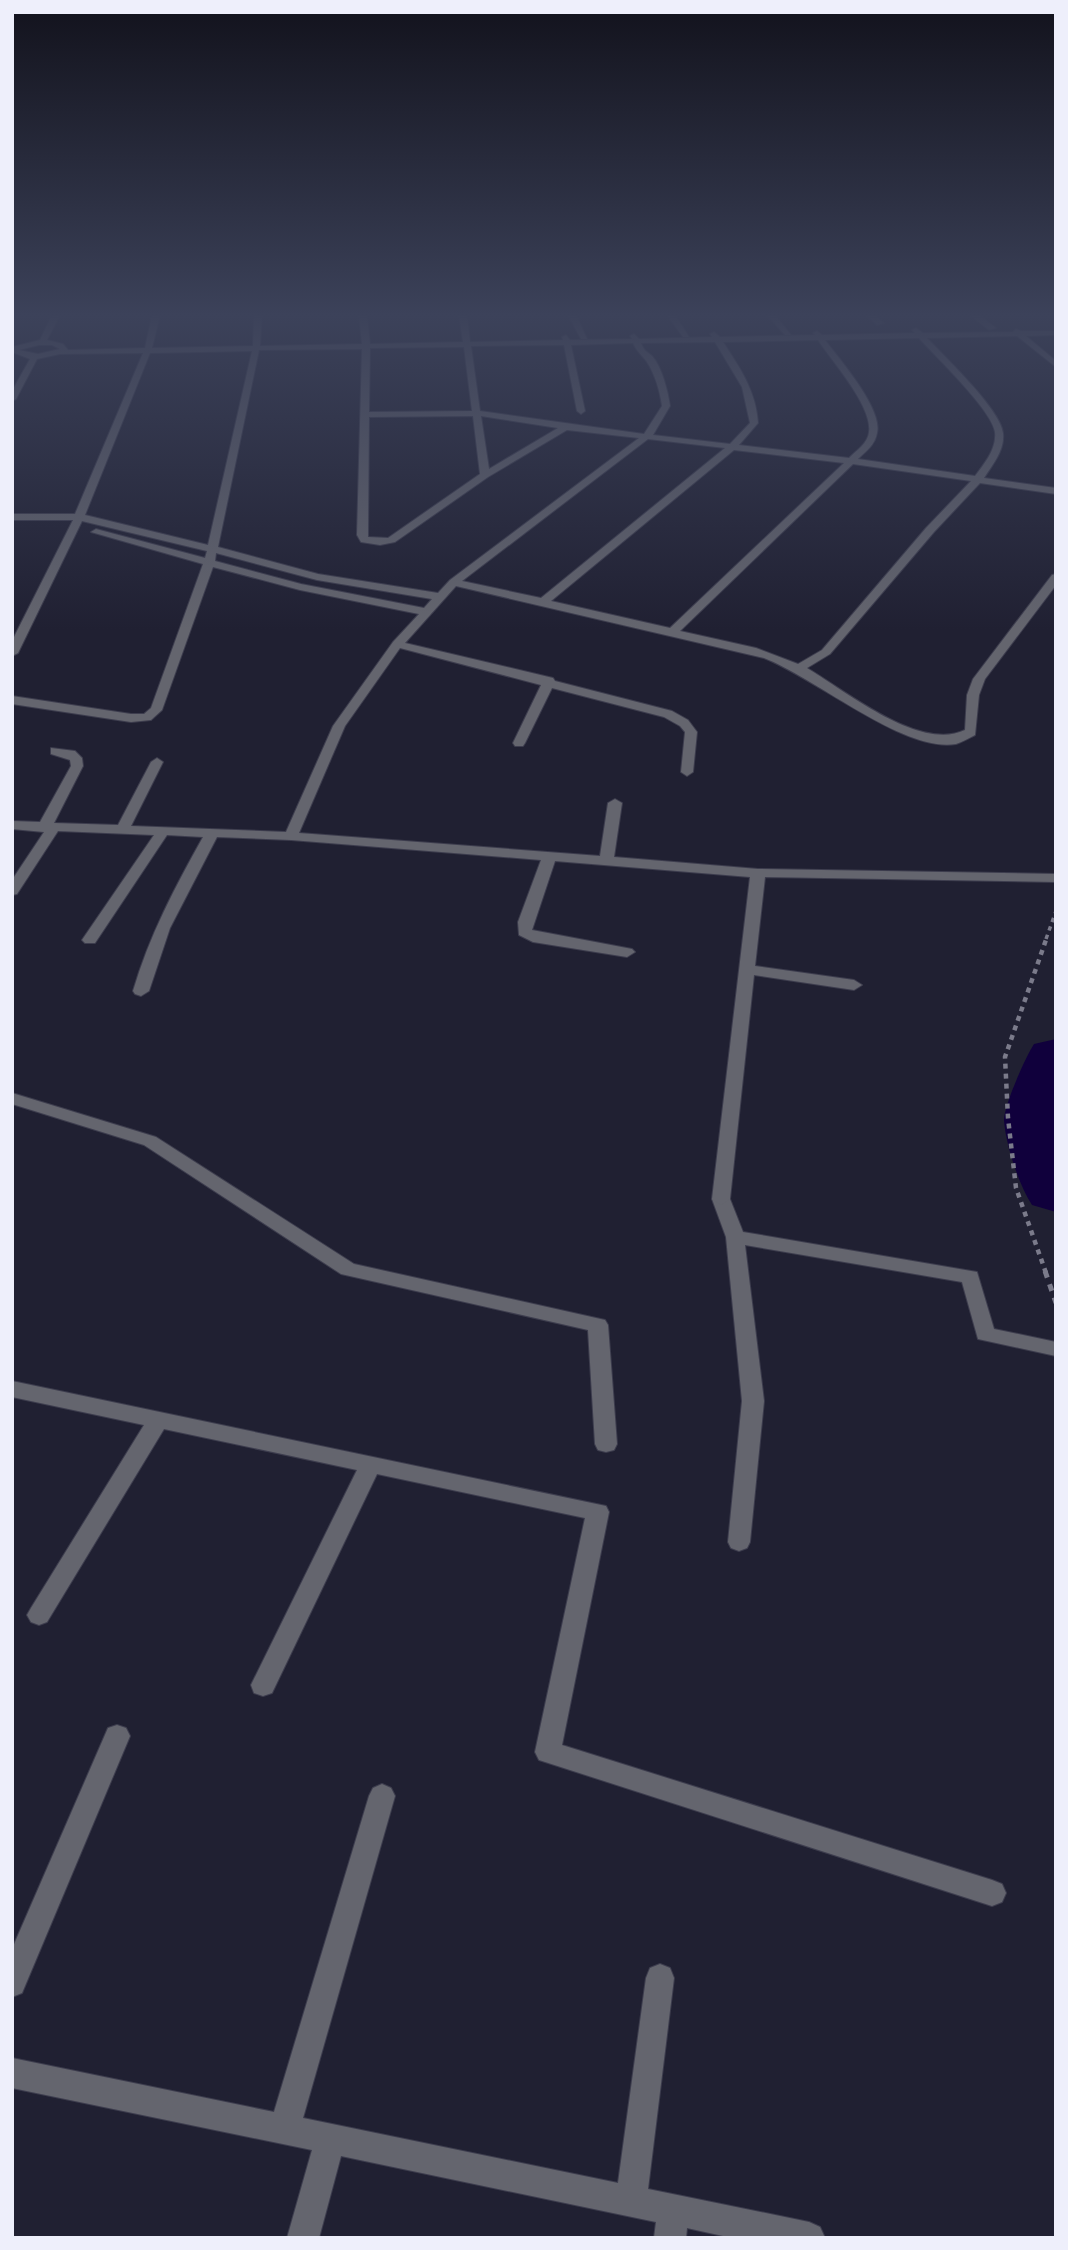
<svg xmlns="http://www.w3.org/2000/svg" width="1068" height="2250" font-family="'Asap Condensed',sans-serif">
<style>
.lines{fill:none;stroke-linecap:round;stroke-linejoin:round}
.river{fill:#10003c;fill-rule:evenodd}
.service-casing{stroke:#3d3d4e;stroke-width:2}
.minor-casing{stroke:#3d3d4e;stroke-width:2}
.path-far2{stroke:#7b7b8b;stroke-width:3.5;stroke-dasharray:4.5 4.5;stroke-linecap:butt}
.path-far1{stroke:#7b7b8b;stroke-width:4.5;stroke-dasharray:5 5;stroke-linecap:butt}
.path{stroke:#7b7b8b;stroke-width:5;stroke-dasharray:7 7;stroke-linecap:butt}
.service{fill:#64656e;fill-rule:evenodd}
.minor{fill:#64656e;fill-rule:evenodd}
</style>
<rect width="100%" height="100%" fill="#202032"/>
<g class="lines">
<path class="river" d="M1056,1039V1212L1032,1205C1019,1185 1006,1146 1004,1121C1003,1107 1026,1056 1034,1044Z"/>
<defs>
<path id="service" d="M12,1093L156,1137L354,1264L605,1320L608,1325L617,1444L614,1450L606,1452L598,1450L595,1444L588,1330L341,1274L144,1145L12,1104Z
M721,1193L730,1199L743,1232L977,1272L994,1329L1056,1342V1356L978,1339L962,1282L745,1245L764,1401L750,1542L747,1548L739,1551L731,1548L728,1542L742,1401L726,1237L712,1199Z"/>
<path id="minor" d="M52,315H60L47,340L63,344L68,350L145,348L152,315H160L152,348L253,346L254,315H262L260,346L362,344L359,315H367L370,344L463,342L459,315H467L470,342L563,340L562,337L566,335L570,340L632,339L630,336L634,334L639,339L712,337L710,334L714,332L720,337L815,335L813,333L817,331L822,335L915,333L912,330L916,328L923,333L1013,332L1016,329L1021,331H1056V335L1026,336L1056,361V367L1017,336L927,338C944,356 1001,410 1003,433C1005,450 993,464 984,478L1056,488V494L980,483L934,532L830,654L807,668C846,691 920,752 965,730L967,695L973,679L1052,575L1056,574V585L985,679L979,695L975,735C969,738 962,742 956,744C904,753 816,678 764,658L456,586L405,643L553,678L555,681L672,711L688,720L697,732L693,772L687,776L681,772L685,732L680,726L664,717L552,688L525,743L523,746H515L513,743L541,685L400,648L345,726L299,833L600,856L608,803L615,799L622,803L614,857L758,869L1056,874V882L765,877L755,966L854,980L862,985L854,990L754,975L730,1199L721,1205L712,1199L750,877L555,861L532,930L632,949L635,952L627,957L533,942L519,935L518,922L541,860L291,840L217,837L170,928L149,991L141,996L135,994L133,991C149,936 175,887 203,837L167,835L95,943H85L82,940L154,835L58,831L17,894L12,895V880L44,832L12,829V821L40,822L71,766L70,760L51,754V748L75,751L82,758L83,766L54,823L118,825L151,762L157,758L163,762L131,826L286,832L333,726L393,642L419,614L300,590L213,567L162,710L151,720L131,722L12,704V696L131,714H144L151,708L203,564L91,532L96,529L205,558L207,551L82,521L18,653L12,656V641L73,520H12V514H75L143,353L60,354L37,359L16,399L12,401V391L30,359L12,352V347L40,340ZM919,338C935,356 992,410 995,432C997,449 984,464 975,476L858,459C866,451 875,445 877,433C883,409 840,360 825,340ZM818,340C832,361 873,407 869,432C868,443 857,450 849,458L739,445L758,423C756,391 740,368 723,342ZM715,342L742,387L750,423L730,444L653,435L670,406C668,392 662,367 652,356C646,351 644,351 641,343ZM633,343C637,352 642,355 647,362C655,374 660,392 662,406L644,434L480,411L471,346L564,345L577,411L581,414L585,411L571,345ZM39,345H52L60,349L38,354L19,350ZM464,347L472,411L369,412L370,348ZM362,349L357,535L361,542L380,545L395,542L488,477L567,430L639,438L450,580L438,593L318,574L218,547L259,350ZM252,351L208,545L85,515L150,353ZM473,416L480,474L388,538L368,537L369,417ZM481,416L558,428L489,469ZM648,439L725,448L541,598L462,581ZM734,450L844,463L670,628L551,601ZM853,464L971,481L926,528L822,650L798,664L756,648L680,631ZM216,553L317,580L432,599L424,608L301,584L215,561Z
M568,315H576L587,339H581Z
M667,315H675L689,337H683Z
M767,315H775L791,335H785Z
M866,315H874L884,323L877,325Z
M970,315H979L996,328L989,330Z
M12,1381L606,1506L609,1512L562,1745L992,1880L1002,1884L1006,1893L1002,1902L992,1906L539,1760L535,1752L585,1518L377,1474L272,1693L263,1696L254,1693L251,1685L357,1470L164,1429L47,1622L39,1625L31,1622L27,1615L31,1608L144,1425L12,1397Z
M117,1725L126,1728L130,1736L22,1993L12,1997V1949L108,1728Z
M382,1784L391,1788L395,1796L303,2118L618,2183L646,1978L650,1968L660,1964L670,1968L674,1978L648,2189L809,2222L820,2227L825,2238H732L687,2228L686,2238H654L656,2222L341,2156L319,2238H287L312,2150L12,2088V2058L274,2112L369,1796L373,1788Z"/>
</defs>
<use href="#service" class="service-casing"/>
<use href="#minor" class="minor-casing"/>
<path class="path-far2" d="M1046,939L1056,911"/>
<path class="path-far1" d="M1046,1273L1016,1188L1008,1118L1005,1057L1047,937"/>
<path class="path" d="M1045,1271L1056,1303"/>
<use href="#service" class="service"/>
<use href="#minor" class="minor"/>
</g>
<linearGradient id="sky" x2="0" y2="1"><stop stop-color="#12121c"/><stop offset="0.5" stop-color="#3c425a"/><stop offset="1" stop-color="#3c425a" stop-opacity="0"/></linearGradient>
<rect width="1068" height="630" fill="url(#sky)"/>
<rect width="1068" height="2250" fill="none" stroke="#eeeffb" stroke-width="28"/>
</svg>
